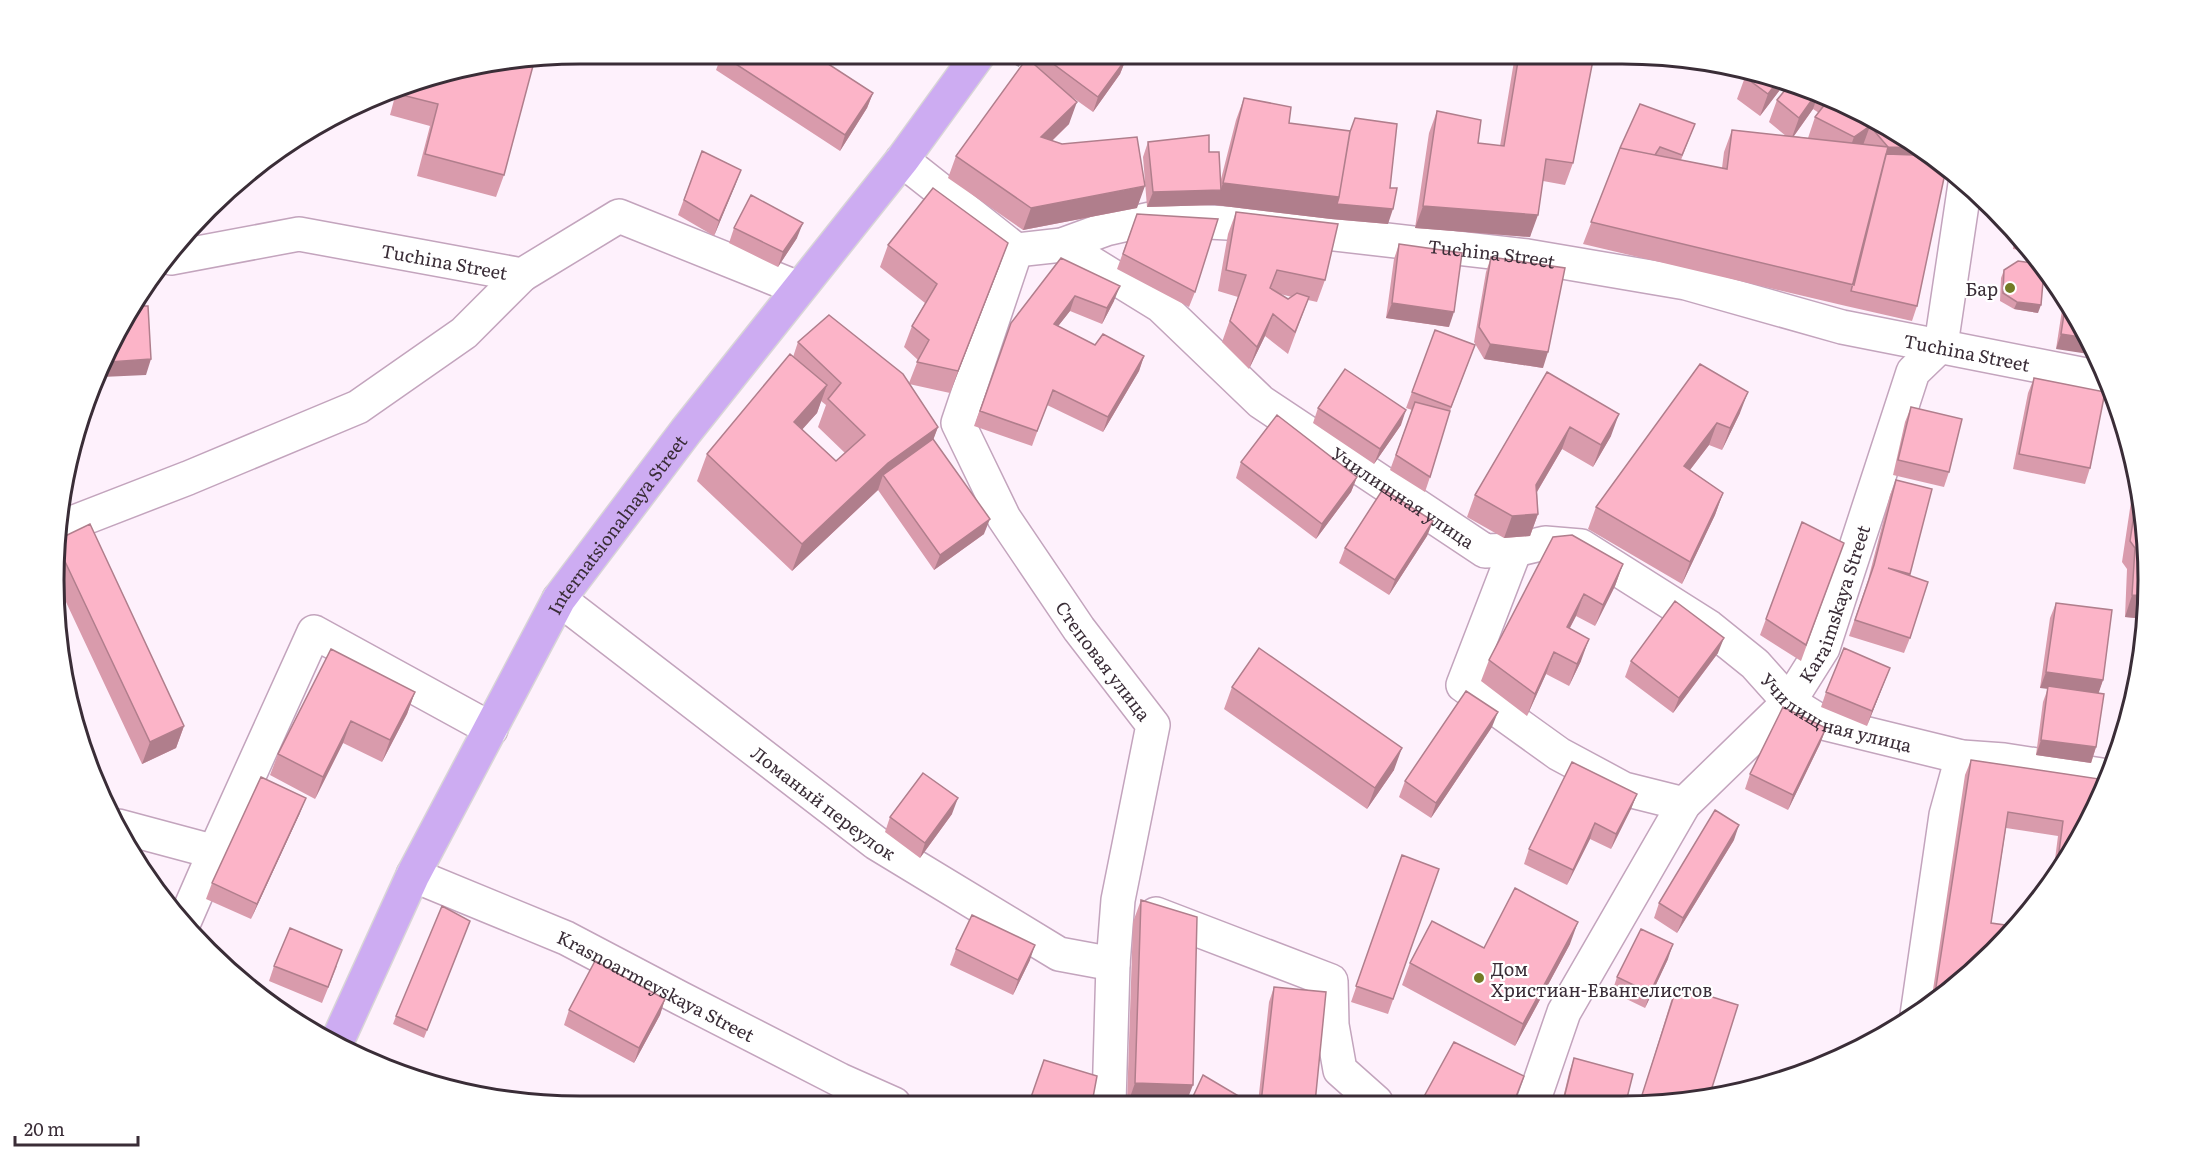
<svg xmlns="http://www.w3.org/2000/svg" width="2202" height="1160" font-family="Literata,serif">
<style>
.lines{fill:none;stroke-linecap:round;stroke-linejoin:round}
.minor-casing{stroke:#c3a4bd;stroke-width:36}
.major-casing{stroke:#d8d5d7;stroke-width:36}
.path{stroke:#ac9faa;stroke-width:4;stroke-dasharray:4.5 4.5;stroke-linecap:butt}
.minor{stroke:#fff;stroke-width:33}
.major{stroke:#cdacf2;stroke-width:33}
.wall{fill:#d99bac;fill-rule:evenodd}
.shaded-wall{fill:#b07e8c}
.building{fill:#fcb4c8;stroke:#b07e8c;stroke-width:1.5}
.poi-dot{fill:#737b25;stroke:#fff;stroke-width:2}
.labels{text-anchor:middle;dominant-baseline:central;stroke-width:4.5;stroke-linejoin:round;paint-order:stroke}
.street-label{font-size:18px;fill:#3a2d37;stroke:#fff}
.poi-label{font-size:18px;fill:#3a2d37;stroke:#fff;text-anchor:end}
.rim{fill:none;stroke:#3a2d37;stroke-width:3}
</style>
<rect width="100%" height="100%" fill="#fef1fc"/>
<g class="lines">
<defs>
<g id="minor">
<path id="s1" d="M902,160L1016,250L1062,245L1106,229L1150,219L1247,224L1527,256L1686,283L1842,327L2106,379"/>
<path id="s2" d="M1062,245L1161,306L1261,402L1485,551L1515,550L1545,543L1581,546L1709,627L1755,664L1789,702L1823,723L1962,757L2004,760L2108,776"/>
<path id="s3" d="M1016,250L958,423L1004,518L1079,629L1153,725L1118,900L1113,964L1109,1103"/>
<path id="s4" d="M171,258L299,234L522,275L619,216L798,288"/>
<path d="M64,526L188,478L358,407L464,333L522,275"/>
<path d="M1515,550L1463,685L1559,754L1624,789L1684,804"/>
<path id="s5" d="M559,599L876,843L1059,954L1113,964"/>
<path d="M118,826L215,852"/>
<path id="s6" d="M413,875L566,938L680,998L840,1080L894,1104"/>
<path d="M1156,914L1331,981L1332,1025L1340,1070L1376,1102"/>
<path d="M185,920L219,842L314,632L491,729"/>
<path d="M1917,1015L1946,815L1962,757"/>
<path id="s7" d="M1533,1102L1564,1012L1684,804L1789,702L1823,648L1913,372L1941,345L1965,184"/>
</g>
<g id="major">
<path id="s8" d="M336,1044L413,875L559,599L686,431L902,160L979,54"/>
</g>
</defs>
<use href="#minor" class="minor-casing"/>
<use href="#major" class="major-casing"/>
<path class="path" d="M1017,66L1025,54"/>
<use href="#minor" class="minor"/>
<use href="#major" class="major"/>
</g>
<path class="wall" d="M722,54L873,93L867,108L840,151L716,70Z
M1030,54L1120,55L1126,59L1120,74L1093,112L1072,97L1069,124L1052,141L1137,208L1023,230L948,178L956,156L1028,59Z
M1515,55H1594L1573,163L1565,185L1543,181L1530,237L1415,228L1429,133L1437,111L1478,143L1500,146Z
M534,62L504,175L496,197L417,176L430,126L390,115L397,89L411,82Z
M1758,72L1855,108L1921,149L1916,157L1917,306L1912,321L1846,306L1583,244L1620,148L1695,124L1681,160L1722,168L1724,152L1732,130L1786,136L1769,122L1777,100L1785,90L1782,87L1760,116L1737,99L1745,77ZM1813,109L1819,113L1815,117L1808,138L1794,136Z
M1244,98L1289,123L1390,188L1388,224L1331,219L1215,205L1147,207L1143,157L1148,142L1209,152L1220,183L1236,120Z
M702,151L741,170L714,236L678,215Z
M1236,212L1325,280L1317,302L1308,300L1288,354L1265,336L1249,369L1222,342L1238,297L1218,291L1228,234ZM1280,294L1292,297L1288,299Z
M1137,214L1195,292L1189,307L1117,269Z
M734,228L797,238L778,267L729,243Z
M2015,231L2018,233L2031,252L2013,249Z
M1399,244L1449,327L1386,318L1394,259Z
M888,245L1000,265L950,393L909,384L938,427L933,439L984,534L934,570L878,490L792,571L697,481L707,454L793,357L798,342L909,383L918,360L904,347L912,326L925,303L880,267ZM821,401L826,405L818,427L845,453L836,461L802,429L817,413Z
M1491,257L1543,368L1484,359L1474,342L1486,272Z
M1061,258L1114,301L1102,324L1070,311L1058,326L1095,345L1144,356L1139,371L1103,432L1047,405L1032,446L974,426L1011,323Z
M2004,270L2038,313L2014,309L2000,301L2001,278Z
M2064,297L2078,317L2056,349Z
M1435,330L1475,345L1450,411L1430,477L1425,492L1390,470L1412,410L1406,408Z
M1700,364L1740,413L1722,450L1709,445L1690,470L1723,493L1715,515L1682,584L1588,529L1596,507Z
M1547,372L1611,436L1593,467L1562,449L1537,492L1538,514L1530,536L1504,538L1467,517L1475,495Z
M2034,378L2090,468L2085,484L2013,469L2028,393Z
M1911,407L1949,472L1944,487L1893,475L1905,422Z
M1318,408L1401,425L1374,464L1313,423Z
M1241,462L1357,477L1351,492L1316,539L1236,478Z
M2135,475L2144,512L2146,619L2125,617L2127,569L2122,562Z
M1896,480L1932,489L1909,576L1910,638L1904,653L1849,636L1868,580L1890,495Z
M1433,521L1427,536L1389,595L1339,563L1345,548Z
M63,537L184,726L176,748L142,764L58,585Z
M1844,543L1801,661L1760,635L1766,619Z
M1623,564L1615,586L1595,626L1576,616L1570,628L1581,661L1569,686L1546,674L1527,716L1481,681L1489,660Z
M2056,603L2103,680L2098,693L2096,747L2091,763L2036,755L2043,702L2048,688H2040L2050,618Z
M1718,653L1673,713L1625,677L1631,661Z
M2139,655H2140L2131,708L2134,671Z
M1890,668L1867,726L1821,707L1826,692Z
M1232,687L1394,770L1367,809L1224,709Z
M415,692L407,714L382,762L343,743L315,799L270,775L278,754Z
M1492,727L1431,818L1399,797L1405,781Z
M1826,728L1820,744L1788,810L1745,789L1750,774Z
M1971,760L2106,780L2054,867L2058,836L2006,828L1991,923L2003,940L1931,1003L1965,775Z
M1637,794L1631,809L1611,849L1590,839L1567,885L1524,864L1529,849Z
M300,813L251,919L206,899L212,883Z
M952,814L920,858L885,832L890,817Z
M1734,840L1677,933L1654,918L1659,903Z
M1402,855L1439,869L1388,1014L1351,1002Z
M1141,900L1186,1103H1127L1133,922Z
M470,921L424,1038L393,1024L396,1016Z
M1570,944L1515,1046L1402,985L1410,963L1484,948Z
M956,949L1030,960L1013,995L950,965Z
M1668,959L1645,1008L1612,992L1617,977Z
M274,966H337L322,1003L269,981Z
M1677,986L1691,1101L1640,1102L1671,1001Z
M1274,987L1315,1103H1258L1269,1002Z
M665,999L660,1015L634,1063L564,1025L569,1010Z
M1574,1058L1626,1102H1562L1569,1073Z"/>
<path class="shaded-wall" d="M1126,59L1120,74L1093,112L1098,97Z
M1779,80L1784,82L1782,87L1760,116L1768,94Z
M873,93L867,108L840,151L845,135Z
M1816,94L1818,95L1813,109L1791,140L1799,118Z
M1077,102L1069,124L1033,159L1041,137Z
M1870,126L1862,148L1846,159L1854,137Z
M1888,147H1917L1920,149L1909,170L1882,169Z
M741,170L735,186L714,236L719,221Z
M1223,183L1339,197L1393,209L1388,224L1331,219L1215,205Z
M1145,186L1137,208L1023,230L1031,208Z
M1221,190L1215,205L1147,207L1153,192Z
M1423,206L1538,215L1530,237L1415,228Z
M803,223L797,238L778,267L783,252Z
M1008,243L1000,265L950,393L958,371Z
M1120,286L1114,301L1102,324L1107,308Z
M1075,296L1070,311L1048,339L1054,324Z
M2017,302L2041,305L2038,313L2014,309Z
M1392,303L1454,312L1449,327L1386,318Z
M1273,314L1265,336L1249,369L1257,347Z
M2061,334L2087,338L2095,355L2056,349Z
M1490,344L1548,352L1543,368L1484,359Z
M1144,356L1139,371L1103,432L1108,417Z
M151,359L146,375L102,377L109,362Z
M827,385L817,413L784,450L794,422Z
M1748,392L1740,413L1722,450L1730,428Z
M1406,410L1401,425L1374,464L1380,449Z
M1619,414L1611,436L1593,467L1601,445Z
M1717,423L1709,445L1676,488L1684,466Z
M938,427L928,454L883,475L878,490L792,571L802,544L888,463Z
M1570,427L1562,449L1528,507L1536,485Z
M1357,477L1351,492L1316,539L1322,524Z
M1723,493L1715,515L1682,584L1690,562Z
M1538,514L1530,536L1504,538L1512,516Z
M990,519L984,534L934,570L940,555Z
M1433,521L1427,536L1389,595L1395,580Z
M1623,564L1615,586L1595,626L1603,605Z
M1584,594L1576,616L1559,648L1567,627Z
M2132,595L2146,596V619L2125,617Z
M1724,638L1718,653L1673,713L1679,698Z
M1589,639L1581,661L1569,686L1577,664Z
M1554,652L1546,674L1527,716L1535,694Z
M1890,668L1884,683L1867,726L1872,711Z
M2046,672L2103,680L2098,695L2040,688Z
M415,692L407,714L382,762L390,740Z
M1498,712L1492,727L1431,818L1436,803Z
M351,721L343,743L315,799L323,777Z
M184,726L176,748L142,764L150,742Z
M1826,728L1820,744L1788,810L1793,795Z
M2041,740L2096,747L2091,763L2036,755Z
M1402,748L1394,770L1367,809L1375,788Z
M1637,794L1631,809L1611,849L1616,834Z
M306,798L300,813L251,919L257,904Z
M958,798L952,814L920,858L925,843Z
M1595,823L1590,839L1567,885L1573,870Z
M1739,825L1734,840L1677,933L1683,918Z
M2059,852L2067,853L2057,868L2054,867Z
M1578,922L1570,944L1515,1046L1523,1024Z
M1673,944L1668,959L1645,1008L1650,993Z
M1035,945L1030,960L1013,995L1018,980Z
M665,999L660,1015L634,1063L639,1048Z
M1135,1083L1193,1085L1186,1103H1128Z"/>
<path class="building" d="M722,54H813L873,93L845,135L722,55Z
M1040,54L1120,55L1126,59L1098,97Z
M1519,55H1594L1573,163L1546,159L1538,215L1423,206L1437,111L1481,120L1478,143L1504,146Z
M1027,58L1077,102L1041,137L1062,144L1137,137L1145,186L1031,208L956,156Z
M534,62L504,175L425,154L438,104L398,94L400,88L411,82Z
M1750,71L1758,72L1779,80L1768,94L1745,77Z
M1790,84L1816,94L1799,118L1777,100Z
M1244,98L1291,107L1289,123L1350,131L1339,197L1223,183Z
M1829,99L1855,108L1917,147V148L1888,147L1870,126L1854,137L1815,117Z
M1640,104L1695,124L1682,155L1660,147L1655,155L1620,148Z
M1355,118L1397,124L1390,188H1397L1393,209L1337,204L1339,197L1350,132Z
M1732,130L1888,147L1854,285L1591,222L1620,148L1727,169Z
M1209,135V152H1219L1221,190L1153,192L1148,142Z
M702,151L741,170L719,221L684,200Z
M1886,154L1914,155L1944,178L1917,306L1851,291Z
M933,188L1008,243L958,371L917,362L929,340L912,326L937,284L888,245Z
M751,195L803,223L783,252L734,228Z
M1236,212L1338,224L1325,280L1277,270L1270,288L1288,299L1297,293L1309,297L1295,332L1273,314L1257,347L1230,321L1246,275L1226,270Z
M1137,214L1218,219L1195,292L1123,254Z
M1399,244L1462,253L1454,312L1392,303Z
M1491,257L1565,268L1548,352L1490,344L1479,327Z
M1061,258L1120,286L1107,308L1075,296L1054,324L1095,345L1103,334L1144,356L1108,417L1053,390L1037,431L980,411L1011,323Z
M2018,261L2040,264L2044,270L2041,305L2017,302L2003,293L2004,270Z
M2066,301L2078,317L2087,338L2061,334Z
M134,306H148L151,359L109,362Z
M829,315L903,374L938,427L888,463L802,544L707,454L790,354L827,385L794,422L836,461L865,435L828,399L841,383L798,342Z
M1435,330L1475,345L1451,407L1412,392Z
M1700,364L1748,392L1730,428L1717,423L1684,466L1723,493L1690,562L1596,507Z
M1345,369L1406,410L1380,449L1318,408Z
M1547,372L1619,414L1601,445L1570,427L1536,485L1538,514L1512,516L1475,495Z
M2034,378L2105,392L2090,468L2019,454Z
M1415,402L1450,411L1430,477L1396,455Z
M1911,407L1962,419L1949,472L1898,460Z
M1277,415L1357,477L1322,524L1241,462Z
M933,439L990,519L940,555L883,475Z
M1896,480L1932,489L1910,574L1888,568L1928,582L1910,638L1855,620L1874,565Z
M2138,488L2144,512L2146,596L2132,595L2135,548L2130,541Z
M1383,489L1433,521L1395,580L1345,548Z
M1802,522L1844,543L1806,645L1766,619Z
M90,524L184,726L150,742L61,553L63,537Z
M1572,535L1623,564L1603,605L1584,594L1567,627L1589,639L1577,664L1554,652L1535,694L1489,660L1553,537Z
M1675,601L1724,638L1679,698L1631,661Z
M2056,603L2112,610L2103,680L2046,672Z
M1259,648L1402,748L1375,788L1232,687Z
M1844,648L1890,668L1872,711L1826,692Z
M331,649L415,692L390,740L351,721L323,777L278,754Z
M2048,686L2104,694L2096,747L2041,740Z
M1466,691L1498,712L1436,803L1405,781Z
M1783,707L1826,728L1793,795L1750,774Z
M1971,760L2106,780L2094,813L2067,853L2059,852L2063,821L2008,812L1991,923L2005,925L2003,940L1934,1000Z
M1572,762L1637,794L1616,834L1595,823L1573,870L1529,849Z
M923,773L958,798L925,843L890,817Z
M261,777L306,798L257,904L212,883Z
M1715,810L1739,825L1683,918L1659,903Z
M1402,855L1439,869L1393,999L1356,986Z
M1515,888L1578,922L1523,1024L1410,963L1432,921L1484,948Z
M1141,900L1197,917L1193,1085L1135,1083Z
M442,906L470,921L427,1030L396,1016Z
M972,915L1035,945L1018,980L956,949Z
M290,928L342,950L328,987L274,966Z
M1641,929L1673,944L1650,993L1617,977Z
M595,961L665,999L639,1048L569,1010Z
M1677,986L1738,1005L1709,1097L1691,1101L1662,1102L1642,1095Z
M1274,987L1326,992L1315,1103H1261Z
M1454,1042L1524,1076L1514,1102H1421Z
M1574,1058L1633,1074L1626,1102H1563Z
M1044,1060L1097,1076L1092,1103H1029Z
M1203,1075L1247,1101L1246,1103H1190Z"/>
<g class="poi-dot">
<circle cx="2010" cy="288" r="6"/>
<circle cx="1479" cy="978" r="6"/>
</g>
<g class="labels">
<g class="street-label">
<text stroke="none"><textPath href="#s1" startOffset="627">Tuchina Street</textPath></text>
<text stroke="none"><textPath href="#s4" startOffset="278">Tuchina Street</textPath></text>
<text stroke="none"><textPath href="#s1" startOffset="1113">Tuchina Street</textPath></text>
<text stroke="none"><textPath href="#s2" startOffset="426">Училищная улица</textPath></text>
<text stroke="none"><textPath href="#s8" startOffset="592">Internatsionalnaya Street</textPath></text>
<text stroke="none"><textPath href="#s7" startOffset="591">Karaimskaya Street</textPath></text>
<text stroke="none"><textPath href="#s3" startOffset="462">Степовая улица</textPath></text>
<text stroke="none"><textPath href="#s2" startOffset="930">Училищная улица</textPath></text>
<text stroke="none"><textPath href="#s5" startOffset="334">Ломаный переулок</textPath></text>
<text stroke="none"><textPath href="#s6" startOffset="267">Krasnoarmeyskaya Street</textPath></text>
</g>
<g class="poi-label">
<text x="1998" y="288">Бар</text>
<text x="1491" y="968" text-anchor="start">Дом<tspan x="1491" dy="21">Христиан-Евангелистов</tspan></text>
</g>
</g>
<path d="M0 0H2202V1160H0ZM580 64H1622A516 516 0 0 1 2138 580V580A516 516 0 0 1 1622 1096H580A516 516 0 0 1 64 580V580A516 516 0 0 1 580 64Z" fill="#fff" fill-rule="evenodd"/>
<path class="rim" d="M580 64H1622A516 516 0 0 1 2138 580V580A516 516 0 0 1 1622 1096H580A516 516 0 0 1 64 580V580A516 516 0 0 1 580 64Z"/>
<path d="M15 1136v9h123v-9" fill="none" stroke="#3a2d37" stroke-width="3"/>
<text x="24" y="1136" font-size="18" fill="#3a2d37" stroke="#ffffff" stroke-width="4.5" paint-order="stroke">20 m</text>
</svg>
